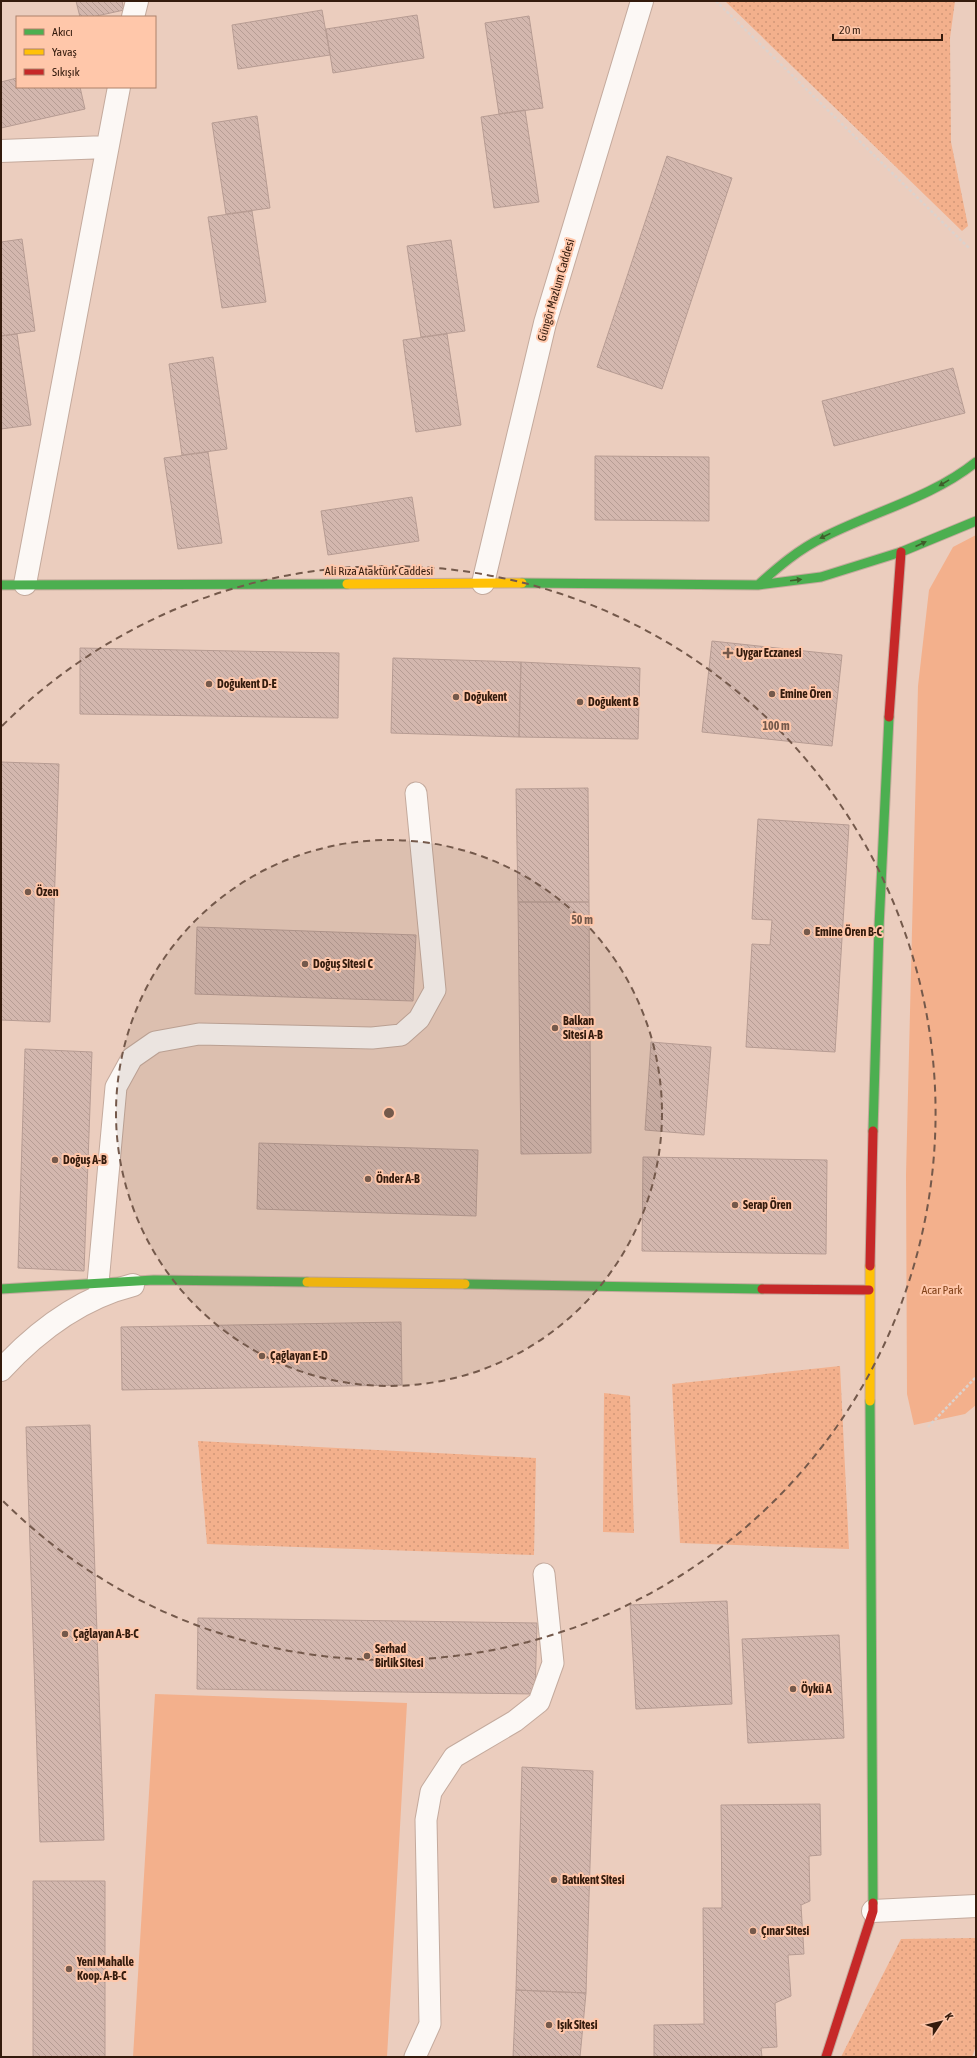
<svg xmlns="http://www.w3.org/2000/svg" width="977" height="2058" font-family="'Asap Condensed',sans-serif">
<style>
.grass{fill:url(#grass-dots)}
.green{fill:#f3b08c}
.building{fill:url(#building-back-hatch);stroke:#b79c93}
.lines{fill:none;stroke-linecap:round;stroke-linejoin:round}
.lane-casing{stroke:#c4aa9d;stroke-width:23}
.street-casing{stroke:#c4aa9d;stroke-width:24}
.fast-casing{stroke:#c4aa9d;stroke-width:11}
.slow-casing{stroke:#c4aa9d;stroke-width:11}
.jam-casing{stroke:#c4aa9d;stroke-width:11}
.path{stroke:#dcd2cd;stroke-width:2.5;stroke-dasharray:3 2;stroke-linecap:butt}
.lane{stroke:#fcf8f5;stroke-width:21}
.street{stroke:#fcf8f5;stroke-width:22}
.fast{stroke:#4caf50;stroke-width:9}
.slow{stroke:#ffc107;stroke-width:9}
.jam{stroke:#c62828;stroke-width:9}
.oneway{fill:#3f5e2b}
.ring{fill:none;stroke:#74594b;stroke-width:2;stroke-dasharray:7 5}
.poi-dot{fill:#74594b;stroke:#ffc7aa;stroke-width:1.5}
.labels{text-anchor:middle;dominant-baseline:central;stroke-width:4;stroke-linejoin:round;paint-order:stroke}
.street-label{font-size:12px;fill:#341b0d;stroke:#ffc7aa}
.poi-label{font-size:12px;font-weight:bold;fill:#341b0d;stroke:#ffc7aa;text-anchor:start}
.park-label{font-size:12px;fill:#83421a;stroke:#ffc7aa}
.centre{fill:#74594b;stroke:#ffc7aa;stroke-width:2}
.ring-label{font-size:12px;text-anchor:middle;font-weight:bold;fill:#74594b;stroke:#ffc7aa;stroke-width:4;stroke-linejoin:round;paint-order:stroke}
</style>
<defs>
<pattern id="grass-dots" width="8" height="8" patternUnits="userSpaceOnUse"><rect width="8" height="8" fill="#f3b08c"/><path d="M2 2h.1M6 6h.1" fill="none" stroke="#d19778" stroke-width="1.8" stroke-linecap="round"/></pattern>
<pattern id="building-back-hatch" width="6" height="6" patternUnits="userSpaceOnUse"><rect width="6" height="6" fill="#d3b7ae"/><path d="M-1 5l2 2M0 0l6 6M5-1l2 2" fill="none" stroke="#b69d94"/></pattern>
</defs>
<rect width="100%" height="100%" fill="#ebcdbe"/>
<path class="grass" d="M725,1H955L950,38L951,142L968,226L962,231Z
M840,1366L849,1549L680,1543L672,1384Z
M604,1393L630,1396L634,1533L603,1532Z
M198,1441L536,1458L534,1555L207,1544Z
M976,1938V2046L972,2057H841L901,1939Z"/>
<path class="green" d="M976,535V1405L965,1414L914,1425L907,1394L906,1175L918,686L929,590L953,547Z
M155,1694L407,1703L387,2057H133Z"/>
<path class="building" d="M76,1H122L124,10L92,17H80Z
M322,10L330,55L238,69L232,25Z
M417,15L424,58L333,73L326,29Z
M529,16L543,108L499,114L485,23Z
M17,78V87H80L85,109L1,128V82Z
M525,110L539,202L494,208L481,117Z
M257,116L270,208L226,214L212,123Z
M667,156L732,178L662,389L597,367Z
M252,211L266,302L222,308L208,217Z
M22,239L35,331L1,336V242Z
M451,240L465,331L421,337L407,246Z
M17,334L31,425L1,429V336Z
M447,334L461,425L416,432L403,340Z
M213,357L227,449L182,455L169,364Z
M953,368L965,413L834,446L822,401Z
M208,452L222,543L178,549L164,458Z
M595,456L709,457V521L595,520Z
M412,497L419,541L328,555L321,511Z
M712,641L842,655L832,746L702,732Z
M80,648L339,653L338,718L80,714Z
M393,658L521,662L519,737L391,733Z
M521,662L640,668L638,739L519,737Z
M1,762L59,764L50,1022L1,1020Z
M588,788L589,902H518L516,789Z
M758,819L849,825L835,1052L746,1047L752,944L770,945L772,920L752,919Z
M518,902H589L591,1153L521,1154Z
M197,927L416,935L413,1001L195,994Z
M651,1042L711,1047L704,1135L645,1130Z
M25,1049L92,1052L84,1271L18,1268Z
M259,1143L478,1150L476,1216L257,1209Z
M643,1157L827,1160L826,1254L642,1251Z
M401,1322L402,1385L122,1390L121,1327Z
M90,1425L104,1840L40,1842L26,1427Z
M727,1601L732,1704L636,1709L630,1605Z
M198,1618L537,1623L535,1694L197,1689Z
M839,1635L844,1738L748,1743L742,1639Z
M522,1767L593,1771L586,1993L516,1990Z
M820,1804L821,1855L809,1856L810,1901L801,1905L804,1954L788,1955L791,1996L775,2003L777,2047L761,2048L762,2057H654V2025L704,2024L703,1908H722L721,1805Z
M33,1881H105V2057H33Z
M516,1990L586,1993L580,2057H513Z"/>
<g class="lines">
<defs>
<path id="lane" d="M98,1283L116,1087L132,1058L155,1042L199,1034L372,1038L401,1035L419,1019L435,990L416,793
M415,2057L430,2024L426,1820L431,1792L454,1757L515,1721L539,1702L553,1663L544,1574"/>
<path id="street" d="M133,17L137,1
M1,151L107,147
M483,583L545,323L642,1
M25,584L119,87
M1,1370C37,1331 81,1298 133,1285
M873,1911L976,1906"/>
<path id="fast" d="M522,583L758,585L821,577L901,552L976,521
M1,585L347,584
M758,585C778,567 799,549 824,537C875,511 931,498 976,462
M873,1131L879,927L889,717
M465,1284L762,1289
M1,1289L154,1280L307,1282
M870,1401L873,1903"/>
<path id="slow" d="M347,584L522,583
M870,1266V1401
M307,1282L465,1284"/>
<path id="jam" d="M889,717L901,552
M870,1266L873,1131
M762,1289L869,1290
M826,2057L873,1911V1903"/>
</defs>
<use href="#lane" class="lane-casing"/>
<use href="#street" class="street-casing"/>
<use href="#fast" class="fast-casing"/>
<use href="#slow" class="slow-casing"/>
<use href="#jam" class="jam-casing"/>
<path class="path" d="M716,1L969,248
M928,1427L976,1377"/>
<use href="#lane" class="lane"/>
<use href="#street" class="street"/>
<use href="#fast" class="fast"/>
<use href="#slow" class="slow"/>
<use href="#jam" class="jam"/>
</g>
<defs><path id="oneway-solid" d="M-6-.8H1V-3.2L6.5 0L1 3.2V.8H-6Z"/></defs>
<g class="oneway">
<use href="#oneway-solid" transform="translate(944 483) rotate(149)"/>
<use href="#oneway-solid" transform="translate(825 536) rotate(154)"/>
<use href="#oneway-solid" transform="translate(921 544) rotate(-24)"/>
<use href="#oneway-solid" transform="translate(796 580) rotate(-7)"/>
</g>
<circle cx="389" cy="1113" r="273" fill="#74594b" fill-opacity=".12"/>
<g class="ring">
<circle cx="389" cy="1113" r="273"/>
<path d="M2 726A547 547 0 1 1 2 1500"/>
</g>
<g class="poi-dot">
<path d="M726 647h4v4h4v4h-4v4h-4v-4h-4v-4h4z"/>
<circle cx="209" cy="684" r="4"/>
<circle cx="772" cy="694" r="4"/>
<circle cx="456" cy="697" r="4"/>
<circle cx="580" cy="702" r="4"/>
<circle cx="28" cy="892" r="4"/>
<circle cx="807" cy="932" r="4"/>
<circle cx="305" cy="964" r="4"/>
<circle cx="555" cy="1028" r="4"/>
<circle cx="55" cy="1160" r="4"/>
<circle cx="368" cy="1179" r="4"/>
<circle cx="735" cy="1205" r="4"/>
<circle cx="262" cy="1356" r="4"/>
<circle cx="65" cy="1634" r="4"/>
<circle cx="367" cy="1656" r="4"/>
<circle cx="793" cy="1689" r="4"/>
<circle cx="554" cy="1880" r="4"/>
<circle cx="753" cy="1931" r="4"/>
<circle cx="69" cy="1969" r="4"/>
<circle cx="549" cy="2025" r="4"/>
</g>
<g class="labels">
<g class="street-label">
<text transform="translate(556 290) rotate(-74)">Güngör Mazlum Caddesi</text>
<text x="379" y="571">Ali Rıza Ataktürk Caddesi</text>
</g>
<g class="poi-label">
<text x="736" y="653">Uygar Eczanesi</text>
<text x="217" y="684">Doğukent D-E</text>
<text x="780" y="694">Emine Ören</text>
<text x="464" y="697">Doğukent</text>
<text x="588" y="702">Doğukent B</text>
<text x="36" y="892">Özen</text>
<text x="815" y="932">Emine Ören B-C</text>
<text x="313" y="964">Doğuş Sitesi C</text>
<text x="563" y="1021">Balkan<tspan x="563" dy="14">Sitesi A-B</tspan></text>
<text x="63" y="1160">Doğuş A-B</text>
<text x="376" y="1179">Önder A-B</text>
<text x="743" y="1205">Serap Ören</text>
<text x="270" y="1356">Çağlayan E-D</text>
<text x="73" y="1634">Çağlayan A-B-C</text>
<text x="375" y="1649">Serhad<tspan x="375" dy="14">Birlik Sitesi</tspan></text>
<text x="801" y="1689">Öykü A</text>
<text x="562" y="1880">Batıkent Sitesi</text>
<text x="761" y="1931">Çınar Sitesi</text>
<text x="77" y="1962">Yeni Mahalle<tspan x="77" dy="14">Koop. A-B-C</tspan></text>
<text x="557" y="2025">Işık Sitesi</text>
</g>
<g class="park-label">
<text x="942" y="1290">Acar Park</text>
</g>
</g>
<circle cx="389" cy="1113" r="6" class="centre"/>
<g class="ring-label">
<text x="776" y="730">100 m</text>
<text x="582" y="924">50 m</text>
</g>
<rect width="977" height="2058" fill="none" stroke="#341b0d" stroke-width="4"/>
<rect x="16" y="16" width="140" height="72" fill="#ffc7aa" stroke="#ae826b"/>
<rect x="24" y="29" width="20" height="6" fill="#4caf50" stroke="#ae826b"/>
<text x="52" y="36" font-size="12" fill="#341b0d">Akıcı</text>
<rect x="24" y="49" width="20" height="6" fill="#ffc107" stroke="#ae826b"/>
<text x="52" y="56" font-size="12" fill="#341b0d">Yavaş</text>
<rect x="24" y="69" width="20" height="6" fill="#c62828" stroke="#ae826b"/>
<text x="52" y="76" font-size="12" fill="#341b0d">Sıkışık</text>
<g transform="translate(941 2022) rotate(55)" stroke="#ffc7aa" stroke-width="3" paint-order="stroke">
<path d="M0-3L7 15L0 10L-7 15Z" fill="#341b0d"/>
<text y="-6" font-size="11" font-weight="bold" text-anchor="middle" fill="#341b0d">K</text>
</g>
<path d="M833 34v6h109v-6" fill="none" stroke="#341b0d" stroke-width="2"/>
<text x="839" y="34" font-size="12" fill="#341b0d" stroke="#ffc7aa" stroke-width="3" paint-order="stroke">20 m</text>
</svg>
